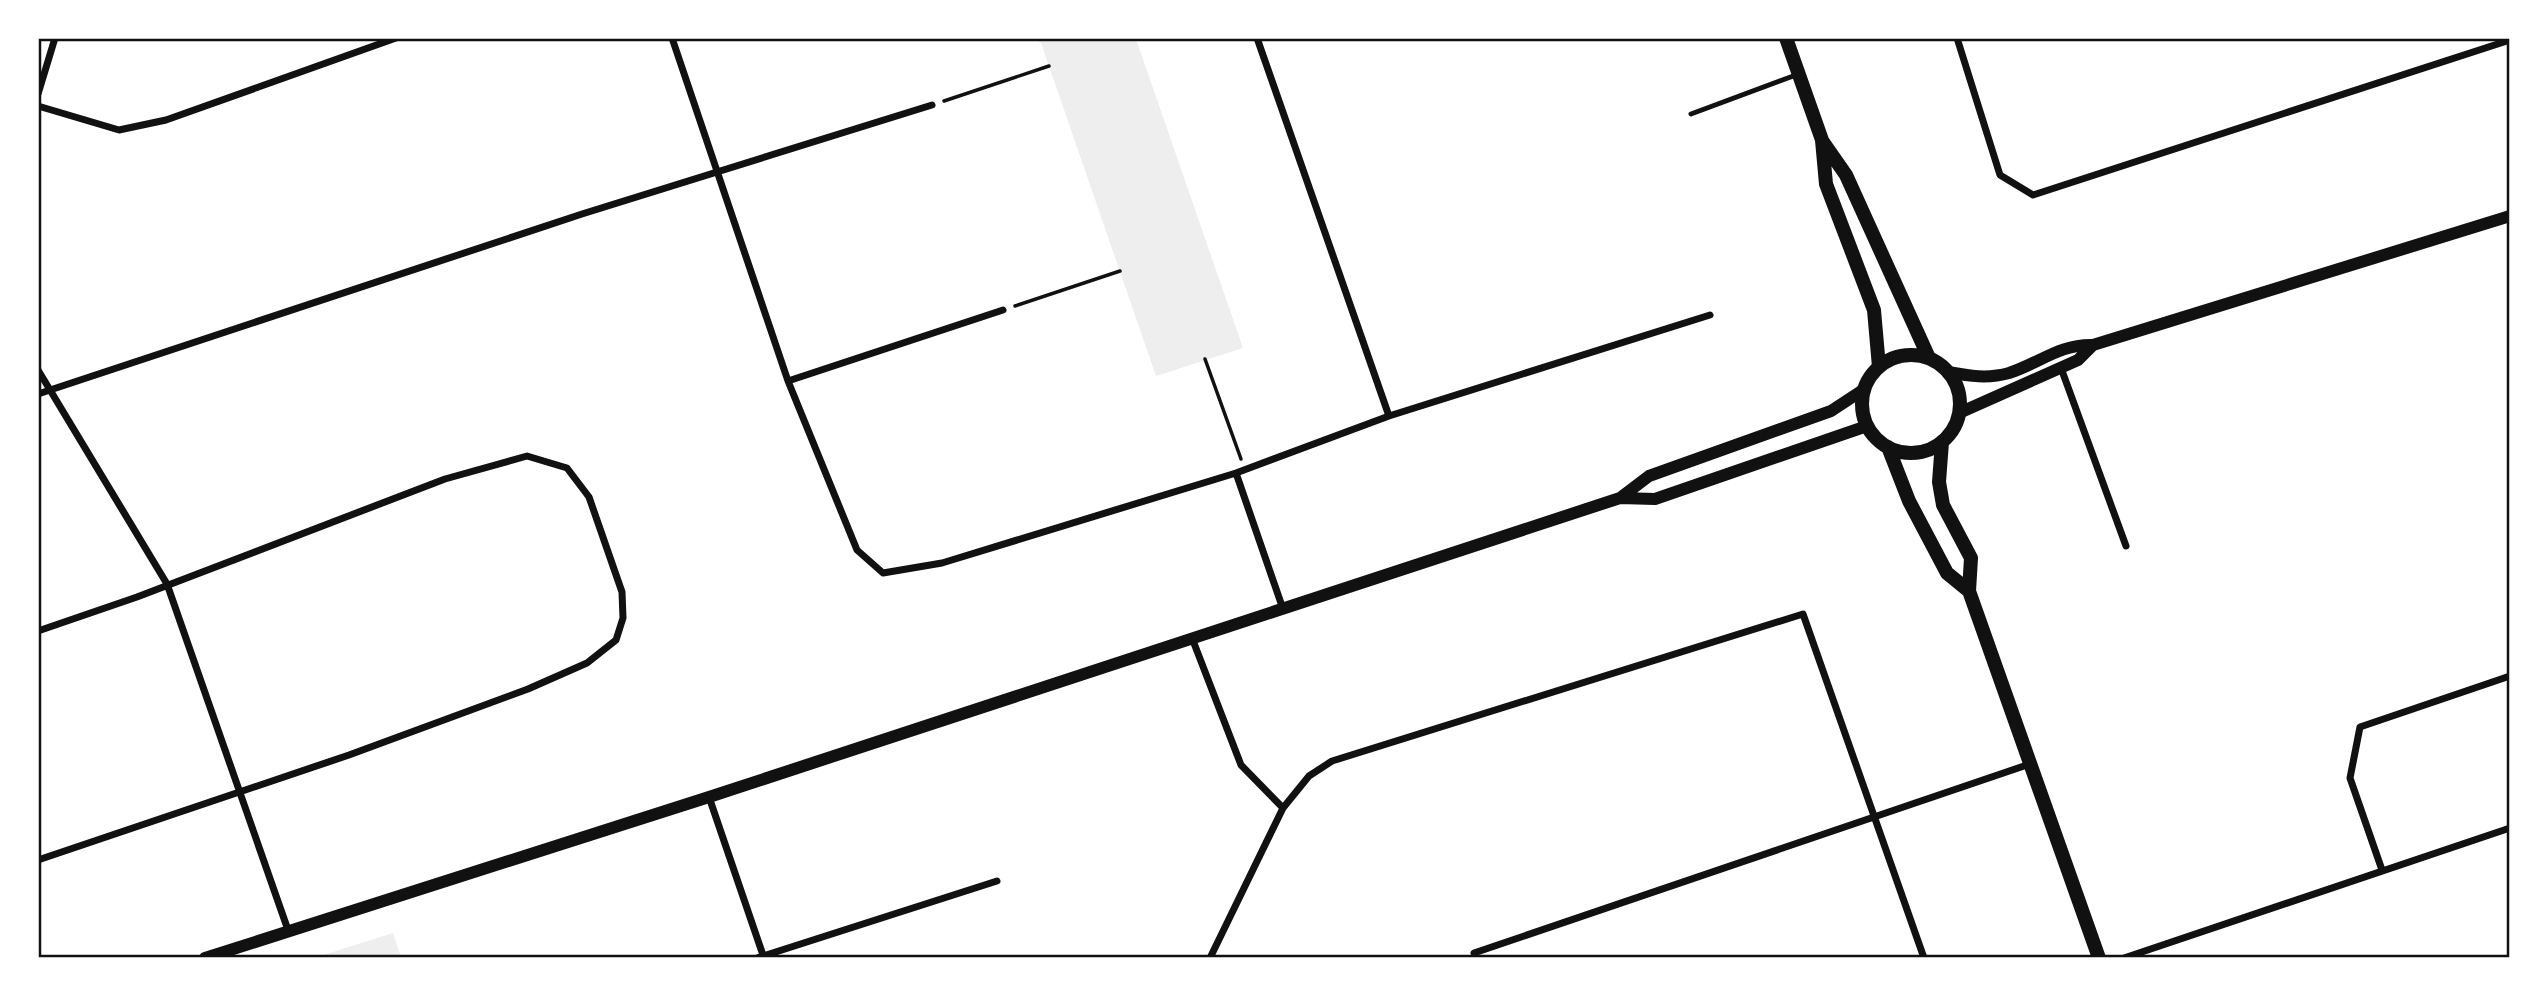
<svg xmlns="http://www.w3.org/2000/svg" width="2548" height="996" font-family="'DejaVu Sans',sans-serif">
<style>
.green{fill:#eee}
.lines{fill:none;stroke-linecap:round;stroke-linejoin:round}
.path{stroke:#111;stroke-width:3.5}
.service{stroke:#111;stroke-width:5}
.minor{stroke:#111;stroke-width:7}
.tertiary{stroke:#111;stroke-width:12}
.secondary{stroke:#111;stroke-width:14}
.neatline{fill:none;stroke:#111;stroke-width:2.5}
</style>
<rect width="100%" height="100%" fill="#fff"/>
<path class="green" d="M1034,39H1136L1243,348L1156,376L1041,43Z
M393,933L401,957H317Z"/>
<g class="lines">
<path class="path" d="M944,101L1049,66
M1015,306L1120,271
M1205,359L1241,459"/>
<path class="service" d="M1691,114L1796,75"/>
<path class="minor" d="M672,38L788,381L857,550L883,573L942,563L1236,473L1389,416L1710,315
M1257,38L1389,416
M1957,38L2000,175L2033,195L2510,40
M38,94L55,38
M38,106L119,130L166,120L396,38
M2061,368L2126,546
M38,370L167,584L288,930
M788,381L1003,310
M38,394L582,214L932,105
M1236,473L1283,609
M38,631L137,597L445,479L527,456L567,468L589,497L622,592L623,618L616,640L587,663L528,689L349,755L38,860
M1192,638L1241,765L1283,808
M709,797L764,958
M2382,870L2350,778L2360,727L2510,676
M1474,953L2030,764
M757,958L997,881
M1210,958L1283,808L1309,776L1332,761L1803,614L1924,958
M2124,958L2510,828"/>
<path class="tertiary" d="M1948,372C1969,376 1988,379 2009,373C2040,363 2059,344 2093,345L2510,216
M1959,413L2078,360L2093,345
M1620,498L1655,499L1867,426
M205,958L709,797L1620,498L1649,476L1831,411L1863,390"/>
<path class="secondary" d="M1786,38L1822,140L1826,184L1874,310L1879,367
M1823,142L1846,175L1929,358
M1862 404a49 49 0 1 1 98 0a49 49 0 1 1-98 0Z
M1942,442L1939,482L1943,505L1971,558L1969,591L2099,958
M1888,447L1909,501L1947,573L1969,591"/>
</g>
<rect width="2548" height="996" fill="none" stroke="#ffffff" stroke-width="80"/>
<rect x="40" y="40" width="2468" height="916" class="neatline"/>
</svg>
